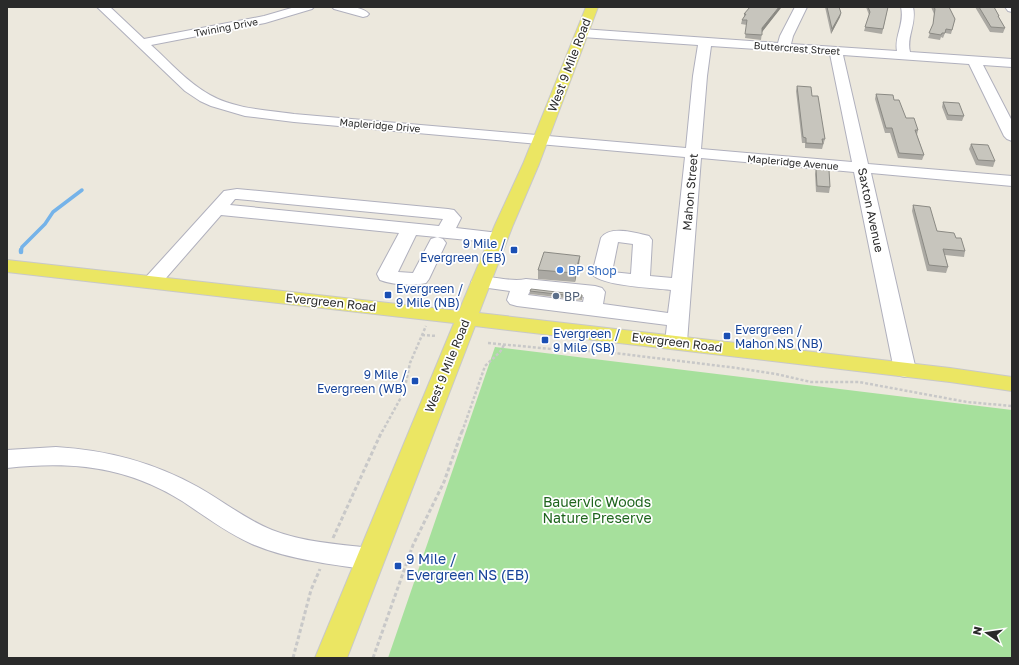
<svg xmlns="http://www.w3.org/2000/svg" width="1019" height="665" font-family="'Golos Text',sans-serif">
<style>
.green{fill:#a6e09c}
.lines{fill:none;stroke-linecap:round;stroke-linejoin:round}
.stream-far1{stroke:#75b3e9;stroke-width:3.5}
.stream{stroke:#75b3e9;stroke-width:4.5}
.minor-casing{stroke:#b0b0bd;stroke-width:2}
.major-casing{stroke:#c8c8c8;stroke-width:2}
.path-far1{stroke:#c8c8c8;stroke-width:2.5;stroke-dasharray:3 2;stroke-linecap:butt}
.path{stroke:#c8c8c8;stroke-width:3;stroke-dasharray:4 2.5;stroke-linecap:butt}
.minor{fill:#fff;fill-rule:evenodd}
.major{fill:#ebe663;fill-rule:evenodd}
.wall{fill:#aba9a3}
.shaded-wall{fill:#8b8a84}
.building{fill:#c7c5bd;stroke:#8b8a84}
.transit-dot{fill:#1a4fb4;stroke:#fff;stroke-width:1.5}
.shop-dot{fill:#3f7fe0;stroke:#fff;stroke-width:1.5}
.service-dot{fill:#5c6f8a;stroke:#fff;stroke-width:1.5}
.labels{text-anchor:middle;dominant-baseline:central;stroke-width:3.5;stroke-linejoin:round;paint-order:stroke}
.far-street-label{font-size:10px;fill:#2a2a2a;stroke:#fff}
.street-label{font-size:12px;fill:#2a2a2a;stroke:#fff}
.transit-label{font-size:12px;fill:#164399;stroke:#fff;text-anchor:start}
.shop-label{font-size:12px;fill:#366cbe;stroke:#fff;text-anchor:start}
.service-label{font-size:12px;fill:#4e5e75;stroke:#fff;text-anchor:start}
.near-park-label{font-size:14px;fill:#1e651d;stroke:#fff}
.near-transit-label{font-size:14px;fill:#164399;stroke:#fff;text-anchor:start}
</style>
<rect width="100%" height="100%" fill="#ece8dd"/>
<path class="green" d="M495,347L1012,410V658H388Z"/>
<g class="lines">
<path class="stream-far1" d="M21,251L22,247L45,224L53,212L82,190"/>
<path class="stream" d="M21,252V250"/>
<defs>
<path id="minor" d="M97,7H110L144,39L264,16L295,7H314L312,9L265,23L151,45C170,62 188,83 210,95C235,109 266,110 294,114L686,148L693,76L698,45L582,37L578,36L576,33L578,30L582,29L778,43L780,36L795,7H807L793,36L791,44L897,51C894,36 905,24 901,7H913C917,24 906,37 910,52L1012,59V67L983,65L1012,121V141L1007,139L1004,136L969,64L843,55L868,164L1012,176V186L871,173L916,370L913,375L905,377L897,375L894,370L854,172L701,158L687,342L684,347L676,348L668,347L665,342L667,325L517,306L510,304L507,300L510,291L474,286L471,282L474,278C491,274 509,283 526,279L595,286L602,288L605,292L603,304L668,313L671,290C654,288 601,286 592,274L601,238C610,225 636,233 649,236L652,240L650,276L672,278L685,157L294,122L245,116L211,106L200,101L185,91ZM711,46L830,54L852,162L701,149L707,76ZM618,242L633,244L631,274L612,272ZM530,291L584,297L583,302L528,295Z
M332,7C343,7 361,5 369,14L367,16L363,17L334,9Z
M1005,7H1012V12L1008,11Z
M237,189L448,209L454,210L461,218L456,228L499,233L505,234L508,238L505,242L499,243L416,235L398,272L413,273L431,239L437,237L443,239L446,243L429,279L426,283C413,286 393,285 380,280L377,274L399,233L221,215L159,286L152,288L145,286L142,282L145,278L224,191ZM235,199H237L443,219L439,226L230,205Z
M56,447C107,450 153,462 198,487C223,501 245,519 272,530C302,542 337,544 370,548L380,551L384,559L380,567L370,570C330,564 289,560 252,544C227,533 205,516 182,501C126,466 71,461 7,468V450Z"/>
<path id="major" d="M586,7H598L539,164L513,225L479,313L950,368L1012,377V391L950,382L475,326L347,658H315L454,323L7,272V260L459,311L495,225L523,164Z"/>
</defs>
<use href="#minor" class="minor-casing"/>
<use href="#major" class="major-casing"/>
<path class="path-far1" d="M422,335L437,336
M488,343L573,351H598L737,368L776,374L811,382H859L967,402L1012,406
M382,432L404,392L410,363L426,326
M462,432L485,366L500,352L504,345"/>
<path class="path" d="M333,538L382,431
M293,658L311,590L320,569
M373,658L413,545L444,482L462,431"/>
<use href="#minor" class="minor"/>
<use href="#major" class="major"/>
</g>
<path class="wall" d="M750,7H781L762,32L761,40L745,38L747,25L741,24L742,20L744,17V14Z
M825,7H839L841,13L840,17L831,34Z
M866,7H888L882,34L864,31L869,15Z
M931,7H949L955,19L951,34L945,33L943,38L941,37L940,40L928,38L933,26L934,14Z
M975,7H994L999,16V18L1005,28L1003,33L990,32Z
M797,86L812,96L825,139L822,149L805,148V143H802L796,91Z
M876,94L894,100L906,118L918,130L917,135L924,155L922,160L898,158L890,133H885L875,99Z
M943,102L964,116L962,121L947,120L942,107Z
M971,144L995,161L993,167L976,165L969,149Z
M816,169L830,187L829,193L816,192L815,174Z
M913,205L937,231L956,238L965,251L964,257L945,255L948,267L946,273L927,271L912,211Z
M579,265L575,282L538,279V270Z
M530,291L582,295V300L530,294Z"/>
<path class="shaded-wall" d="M779,7H781V8L762,32V28Z
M841,13L840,17L831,34L832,29Z
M580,256L579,265L575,282V273Z"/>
<path class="building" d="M750,7H779L762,28V35L745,34L747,20H742L746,14H744Z
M827,7H839L841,13L832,29Z
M868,7H888L883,29L865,27L870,12Z
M934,7H949L955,19L952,30L946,29L945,33H942L941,35L929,33L933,24L935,9Z
M979,7H994L999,16H998L1005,28L991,27Z
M797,86L811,87L812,96H818L825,139H822L823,144L806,143V138L803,137Z
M876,94L893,95L894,100H899L906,118H914L918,130H915L924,155L899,153L892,128H886Z
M943,102L959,103L964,116L948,115Z
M971,144L988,145L995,161L978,160Z
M816,169L829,170L830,187L817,186Z
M913,205L930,207L937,231L954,233L956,238H961L965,251L943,249L948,267L929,265Z
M544,252L580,256L575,273L538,270Z
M531,289L582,295V297L530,291Z"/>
<g class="transit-dot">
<rect x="510" y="246" width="8" height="8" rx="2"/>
<rect x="384" y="291" width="8" height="8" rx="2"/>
<rect x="723" y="332" width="8" height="8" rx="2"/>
<rect x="541" y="336" width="8" height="8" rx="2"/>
<rect x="411" y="377" width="8" height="8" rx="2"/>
<rect x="394" y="562" width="8" height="8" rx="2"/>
</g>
<circle class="shop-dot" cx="560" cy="270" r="4"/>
<circle class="service-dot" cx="556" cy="296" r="4"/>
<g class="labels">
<g class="far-street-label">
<text transform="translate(226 27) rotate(-11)">Twining Drive</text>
<text transform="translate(797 48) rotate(4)">Buttercrest Street</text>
<text transform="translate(380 125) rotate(5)">Mapleridge Drive</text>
<text transform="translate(793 162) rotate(5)">Mapleridge Avenue</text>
</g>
<g class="street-label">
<text transform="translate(569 65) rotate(-69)">West 9 Mile Road</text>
<text transform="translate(690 192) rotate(-85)">Mahon Street</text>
<text transform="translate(871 210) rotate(78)">Saxton Avenue</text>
<text transform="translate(331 302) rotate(6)">Evergreen Road</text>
<text transform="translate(677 342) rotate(7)">Evergreen Road</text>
<text transform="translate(447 366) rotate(-68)">West 9 Mile Road</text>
</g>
<g class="transit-label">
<text x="506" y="243" text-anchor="end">9 Mile /<tspan x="506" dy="14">Evergreen (EB)</tspan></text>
<text x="396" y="288">Evergreen /<tspan x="396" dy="14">9 Mile (NB)</tspan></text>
<text x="735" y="329">Evergreen /<tspan x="735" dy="14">Mahon NS (NB)</tspan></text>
<text x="553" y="333">Evergreen /<tspan x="553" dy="14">9 Mile (SB)</tspan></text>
<text x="407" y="374" text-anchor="end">9 Mile /<tspan x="407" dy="14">Evergreen (WB)</tspan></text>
</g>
<g class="shop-label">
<text x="568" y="270">BP Shop</text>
</g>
<g class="service-label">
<text x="564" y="296">BP</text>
</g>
<g class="near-park-label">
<text x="597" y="501">Bauervic Woods<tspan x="597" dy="16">Nature Preserve</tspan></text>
</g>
<g class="near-transit-label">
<text x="406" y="558">9 Mile /<tspan x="406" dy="16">Evergreen NS (EB)</tspan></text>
</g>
</g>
<rect width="1019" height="665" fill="none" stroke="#2a2a2a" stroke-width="16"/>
<g transform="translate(987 633) rotate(283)" stroke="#ffffff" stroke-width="3" paint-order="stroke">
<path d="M0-3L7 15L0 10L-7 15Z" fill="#2a2a2a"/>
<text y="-6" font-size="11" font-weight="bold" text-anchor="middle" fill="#2a2a2a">N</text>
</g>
</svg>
